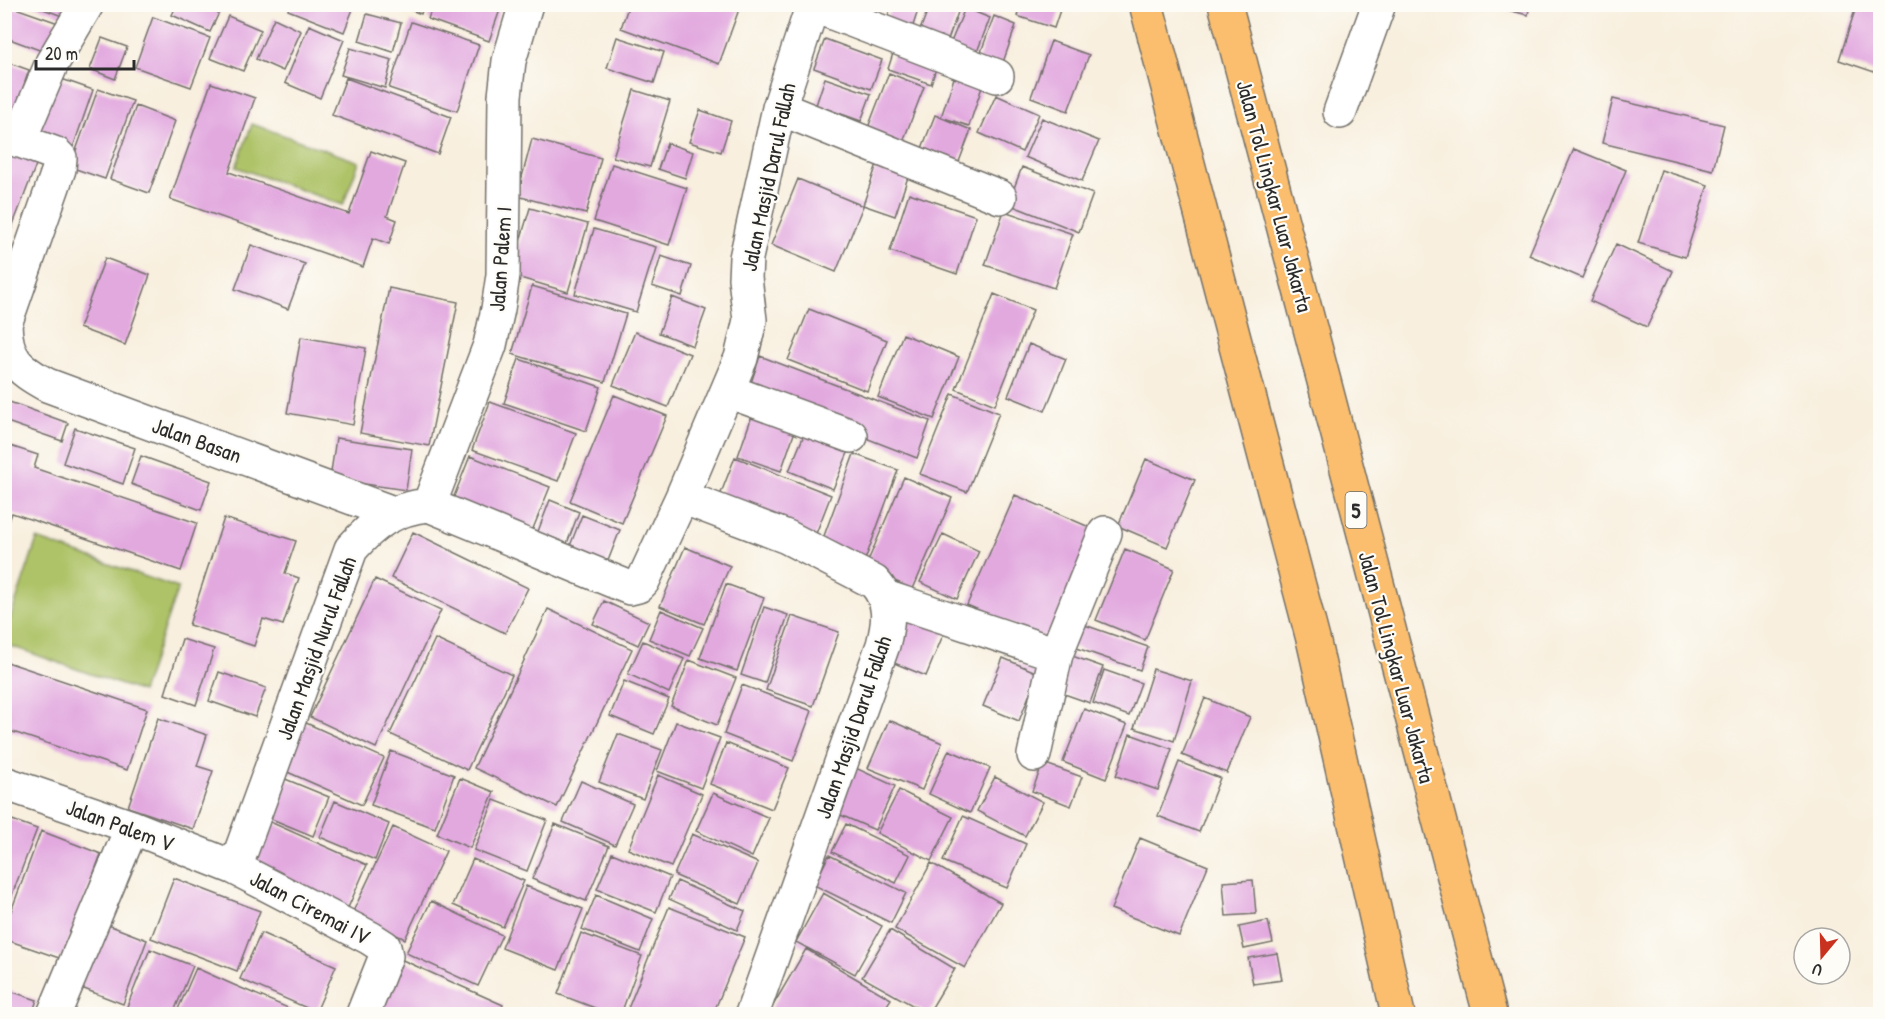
<svg xmlns="http://www.w3.org/2000/svg" width="1885" height="1019" font-family="'Patrick Hand',sans-serif">
<style>
.green{fill:#aec367;stroke:#6c7749;stroke-width:1.5}
.building{fill:#e2a9df}
.lines{fill:none;stroke-linecap:round;stroke-linejoin:round}
.minor-casing{stroke:#73706a;stroke-width:36}
.highway-casing{stroke:#73706a;stroke-width:36}
.minor{stroke:#fff;stroke-width:33}
.highway{stroke:#fabe6e;stroke-width:33}
.labels{text-anchor:middle;dominant-baseline:central;stroke-width:4.5;stroke-linejoin:round;paint-order:stroke}
.shield{fill:#fdfcf7;stroke:#6a6a68;stroke-width:1.5}
.shield-label{font-size:21px;font-weight:bold;fill:#2b2b2b}
.street-label{font-size:22px;fill:#2b2b2b;stroke:#fdfcf7}
</style>
<rect width="100%" height="100%" fill="#fdfcf7"/>
<filter id="ink" filterUnits="userSpaceOnUse"><feTurbulence type="fractalNoise" baseFrequency=".0167" numOctaves="2"/><feDisplacementMap in="SourceGraphic" scale="12" xChannelSelector="R" yChannelSelector="G"/><feConvolveMatrix kernelMatrix="1 2 1 2 8 2 1 2 1" color-interpolation-filters="sRGB"/></filter>
<filter id="wash" filterUnits="userSpaceOnUse"><feTurbulence type="fractalNoise" baseFrequency=".008" numOctaves="4" result="noise"/><feDisplacementMap in="SourceGraphic" scale="24" xChannelSelector="R" yChannelSelector="G"/><feGaussianBlur stdDeviation="1.35" result="paint"/><feColorMatrix in="noise" values="0 0 0 0 0 0 0 0 0 0 0 0 0 0 0 0 0 1.4 0 .05"/><feComposite in="paint" operator="in"/></filter>
<g filter="url(#wash)">
<rect width="100%" height="100%" fill="#f8efde"/>
<path class="green" d="M252,124L359,162L343,205L236,167Z
M37,539L178,588L142,692L5,644V634Z"/>
<g id="blocks">
<path class="building" d="M4,4L64,25L53,55L4,37Z
M30,4H75L70,19Z
M177,4H223L210,32L172,15Z
M290,4H355L344,32L288,10Z
M395,4H424L421,14Z
M433,4H502L489,41L428,19Z
M629,4H741L719,64L621,28Z
M826,4H881L872,24Z
M892,4H920L909,38L883,30Z
M930,4H961L945,48L917,38Z
M1021,4H1062L1054,28L1017,16Z
M1484,4H1530L1528,15Z
M1857,4H1880V74L1839,60Z
M965,8L990,18L975,57L949,47Z
M367,14L401,23L393,52L359,41Z
M228,16L261,30L243,71L210,58Z
M994,16L1016,25L1000,71L977,63Z
M153,17L210,38L191,87L135,67Z
M274,18L301,31L283,71L256,59Z
M411,22L479,45L457,111L389,88Z
M309,25L344,40L320,98L285,83Z
M617,37L664,52L654,83L607,68Z
M102,38L127,47L115,79L90,69Z
M825,39L882,60L871,89L814,68Z
M1051,41L1089,55L1068,111L1031,97Z
M896,44L939,59L931,84L888,69Z
M350,48L392,60L385,88L341,75Z
M4,61L29,70L9,129L4,127Z
M889,73L924,87L899,152L864,138Z
M53,76L93,90L71,153L31,138Z
M346,78L451,117L438,154L332,115Z
M825,78L871,94L861,121L816,105Z
M954,78L982,87L969,126L941,117Z
M211,83L255,98L229,172L349,214L371,151L405,163L387,216L397,220L389,244L373,238L363,267L170,199Z
M98,89L133,101L105,179L70,167Z
M634,90L670,101L650,167L613,157Z
M996,95L1039,114L1022,152L979,133Z
M1613,99L1724,125L1713,170L1602,143Z
M136,106L175,121L149,193L110,179Z
M700,110L731,121L721,152L689,142Z
M935,115L971,130L954,175L917,161Z
M1042,118L1099,141L1082,181L1025,157Z
M532,139L601,158L586,214L517,196Z
M667,143L693,152L685,178L658,169Z
M4,144L39,157L4,248Z
M1574,149L1626,170L1582,278L1529,255Z
M612,164L687,188L669,245L594,221Z
M877,164L909,174L895,216L863,205Z
M1022,167L1093,194L1079,232L1008,204Z
M1661,170L1708,185L1685,257L1638,243Z
M798,179L863,206L836,272L771,245Z
M909,193L976,216L957,274L890,251Z
M530,208L588,224L568,292L510,275Z
M1004,211L1073,234L1054,288L985,265Z
M594,229L656,247L636,312L575,294Z
M1616,244L1673,271L1647,327L1590,301Z
M251,245L305,264L288,309L235,289Z
M661,256L691,266L682,296L652,286Z
M105,258L150,275L125,345L79,328Z
M532,286L626,314L605,382L512,354Z
M389,288L458,302L429,446L360,433Z
M994,294L1033,310L995,405L956,389Z
M672,297L706,310L693,346L659,333Z
M809,309L887,340L867,391L788,360Z
M635,332L690,354L668,407L613,385Z
M903,334L959,357L934,419L878,397Z
M301,337L366,348L353,425L287,413Z
M1029,344L1066,359L1045,411L1008,396Z
M760,356L930,421L917,458L748,392Z
M519,359L601,387L586,431L504,403Z
M952,394L999,413L967,492L920,474Z
M614,395L667,416L622,523L570,501Z
M4,400L68,423L62,441L4,421Z
M490,402L576,433L558,481L472,450Z
M753,413L796,428L781,471L738,456Z
M75,428L135,448L123,484L63,463Z
M806,430L850,448L833,489L789,471Z
M336,438L412,449L406,490L330,479Z
M4,444L38,455L34,468L197,523L181,571L12,513L4,535Z
M854,454L898,470L865,560L821,544Z
M141,456L211,481L201,510L131,484Z
M470,456L550,487L530,536L451,504Z
M735,457L831,495L812,544L716,506Z
M1146,459L1195,480L1167,547L1118,526Z
M904,477L952,498L913,589L865,568Z
M1015,495L1096,530L1048,640L967,605Z
M550,500L579,512L566,546L537,534Z
M582,515L620,530L606,566L568,551Z
M224,518L296,541L285,573L299,578L283,625L263,619L254,646L189,625Z
M413,532L528,588L505,633L391,578Z
M943,534L979,551L957,599L920,582Z
M685,547L730,566L704,624L660,606Z
M1125,549L1174,569L1145,640L1096,620Z
M375,579L441,610L376,748L310,717Z
M726,584L764,598L737,671L700,658Z
M604,601L649,622L638,645L593,624Z
M764,607L788,615L765,683L741,675Z
M548,609L632,649L557,807L474,768Z
M661,610L703,628L690,656L649,639Z
M907,612L946,628L926,676L887,660Z
M792,616L839,632L813,706L766,690Z
M1079,623L1148,647L1140,670L1071,646Z
M182,639L214,649L196,705L165,694Z
M435,639L512,675L467,770L390,734Z
M643,641L684,659L669,693L628,674Z
M1064,653L1103,667L1090,703L1050,689Z
M1003,658L1038,673L1019,721L983,706Z
M689,660L736,678L717,725L671,706Z
M4,661L147,709L127,770L4,729Z
M1153,669L1192,681L1174,741L1134,728Z
M1104,670L1141,683L1129,716L1093,703Z
M219,672L266,688L255,717L209,701Z
M624,681L669,699L654,734L610,716Z
M742,685L812,711L793,761L724,734Z
M1205,698L1250,717L1227,773L1182,755Z
M1084,709L1127,725L1106,779L1063,762Z
M158,718L207,735L197,766L213,771L193,829L128,807Z
M889,720L942,743L922,790L868,768Z
M304,722L384,758L362,805L283,770Z
M676,722L720,738L701,788L657,771Z
M618,734L662,750L643,799L599,782Z
M1130,734L1172,749L1158,790L1116,776Z
M726,743L789,768L772,809L710,784Z
M949,750L990,768L970,813L929,794Z
M391,751L454,775L435,828L371,805Z
M1179,762L1220,778L1199,832L1158,816Z
M1043,763L1082,777L1071,806L1032,791Z
M849,765L895,786L875,830L829,810Z
M658,775L702,794L671,867L628,849Z
M278,776L329,797L313,836L262,815Z
M995,777L1043,802L1025,836L977,811Z
M460,778L494,792L470,848L437,834Z
M581,781L633,804L615,845L563,822Z
M899,790L953,817L931,861L877,833Z
M713,793L769,818L752,857L696,831Z
M494,800L547,820L527,871L474,850Z
M335,801L389,824L375,860L320,837Z
M963,816L1026,844L1007,888L943,861Z
M4,817L37,829L5,913H4Z
M268,821L367,865L347,910L248,867Z
M555,824L609,846L586,901L532,879Z
M846,824L910,855L896,883L832,852Z
M393,827L446,851L405,939L352,914Z
M41,831L101,854L62,959L4,939V930Z
M692,834L758,863L740,904L674,875Z
M1140,838L1208,866L1179,936L1111,909Z
M612,853L670,877L656,912L597,889Z
M829,855L906,893L891,923L814,885Z
M473,859L524,881L503,927L453,905Z
M931,863L1001,903L965,968L895,929Z
M174,878L260,911L237,971L151,938Z
M1253,880L1256,914L1226,916L1223,882Z
M677,881L745,911L737,930L669,899Z
M526,886L583,909L558,970L502,948Z
M823,893L882,926L855,974L796,942Z
M596,895L653,919L640,952L582,929Z
M431,901L502,935L478,986L406,953Z
M669,907L745,937L713,1014H636L627,1011Z
M1268,921L1273,943L1244,949L1239,927Z
M103,923L147,940L123,1004L79,987Z
M890,930L955,969L928,1014L862,977Z
M261,933L336,966L316,1012L240,979Z
M581,933L642,956L621,1014H611L558,994Z
M150,949L193,966L173,1014H140L126,1009Z
M806,949L891,999L881,1014H768Z
M1277,953L1282,980L1253,984L1248,958Z
M398,958L503,1005L499,1014H390L375,1008Z
M196,968L234,985L302,1014H176Z
M4,989L37,1000L32,1014H4Z"/>
</g>
</g>
<g filter="url(#ink)">
<use href="#blocks" fill-opacity="0" stroke="#73706a" stroke-width="1.5"/>
<g class="lines">
<defs>
<path id="minor" d="M812,5L997,76
M779,108L1000,197
M1340,112L1379,4
M4,135L56,154L60,158L59,169L5,324C6,359 18,369 47,385L393,513
M19,141L52,63L87,4
M728,391L851,436
M682,497L787,537L874,582C892,601 889,622 883,645L752,1014
M429,505L490,345L498,309L503,275L505,96L509,61L526,4
M885,597L1056,654L1105,533
M1034,755L1056,654
M4,783L132,827L235,868L370,938L384,947L386,956L363,1014
M235,868L351,549C374,523 394,508 429,505L630,588L638,586L643,581L682,497L741,358L750,320L745,278L746,258L779,108L813,4
M54,1014L132,827"/>
<path id="highway" d="M1146,4L1314,643L1398,1014
M1225,4L1490,1014"/>
</defs>
<use href="#minor" class="minor-casing"/>
<use href="#highway" class="highway-casing"/>
<use href="#minor" class="minor"/>
<use href="#highway" class="highway"/>
</g>
</g>
<g class="labels">
<rect class="shield" x="1345.5" y="492" width="21" height="36" rx="4.5"/>
<g class="shield-label">
<text x="1356" y="510">5</text>
</g>
<g class="street-label">
<text transform="translate(768 177) rotate(-78)">Jalan Masjid Darul Fallah</text>
<text transform="translate(1275 196) rotate(75)">Jalan Tol Lingkar Luar Jakarta</text>
<text transform="translate(500 259) rotate(-86)">Jalan Palem I</text>
<text transform="translate(197 440) rotate(20)">Jalan Basan</text>
<text transform="translate(316 648) rotate(-70)">Jalan Masjid Nurul Fallah</text>
<text transform="translate(1397 667) rotate(75)">Jalan Tol Lingkar Luar Jakarta</text>
<text transform="translate(853 727) rotate(-71)">Jalan Masjid Darul Fallah</text>
<text transform="translate(120 825) rotate(20)">Jalan Palem V</text>
<text transform="translate(310 907) rotate(28)">Jalan Ciremai IV</text>
</g>
</g>
<rect width="1885" height="1019" fill="none" stroke="#fdfcf7" stroke-width="24"/>
<g transform="translate(1822 956) rotate(199)"><circle r="28" fill="#fdfcf7" stroke="#a9a8a5" stroke-width="1.5"/>
<path d="M0-4.5L10 22L0 15L-10 22Z" fill="#c8321e"/>
<text y="-9" font-size="16" font-weight="bold" text-anchor="middle" fill="#2b2b2b">U</text>
</g>
<path d="M36 60v9h98v-9" fill="none" stroke="#2b2b2b" stroke-width="3"/>
<text x="45" y="60" font-size="18" fill="#2b2b2b" stroke="#fdfcf7" stroke-width="4.5" paint-order="stroke">20 m</text>
</svg>
